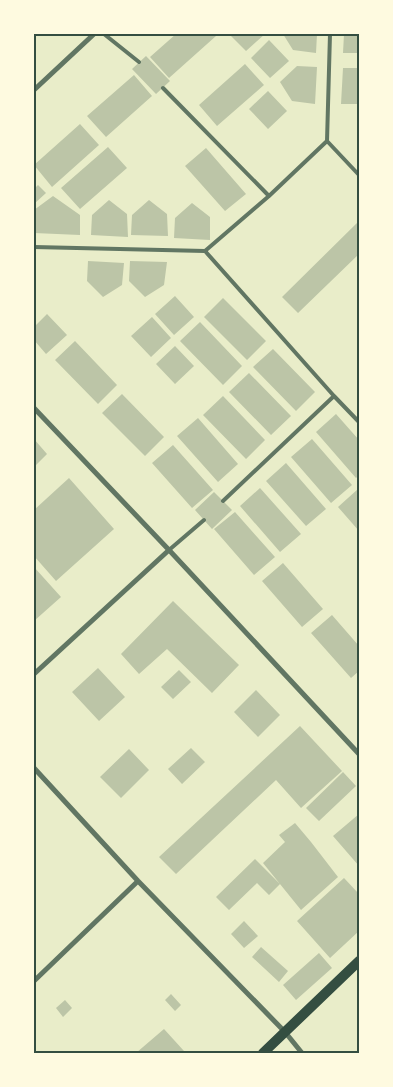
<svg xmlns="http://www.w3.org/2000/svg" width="393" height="1087" font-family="'Varela Round',sans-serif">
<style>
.building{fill:#bcc5a7}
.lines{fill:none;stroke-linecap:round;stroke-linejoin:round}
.service{stroke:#617663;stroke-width:4}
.minor{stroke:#617663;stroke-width:5}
.secondary{stroke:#344e41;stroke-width:10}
.neatline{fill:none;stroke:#344e41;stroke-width:2}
</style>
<rect width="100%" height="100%" fill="#e9edc9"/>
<path class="building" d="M176,34H213L216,36L169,78L150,57Z
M229,34H265L246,51Z
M283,34H317L316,53L293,50Z
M344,34H359V53H343Z
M269,40L289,61L270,78L251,58Z
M146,56L170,81L156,94L132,69Z
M245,64L264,85L217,126L199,105Z
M297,66L317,67L315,104L292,101L280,82Z
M343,68H359V104H341Z
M134,75L152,96L106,137L87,116Z
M268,91L287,111L268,129L249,109Z
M80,124L99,145L52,187L34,165Z
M108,147L127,168L80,209L61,188Z
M206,148L246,194L225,211L185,166Z
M38,185L46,193L34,204V189Z
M53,196L80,215V235L34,233V210Z
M109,200L127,214L128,237L91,235L92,215Z
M149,200L167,214L168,236L131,235L132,215Z
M192,203L210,217V240L174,238L175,218Z
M359,221V254L298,313L282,297Z
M88,261L124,263L122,285L103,297L87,281Z
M130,261L167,262L164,285L145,297L129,281Z
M175,296L194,317L174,335L155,314Z
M223,298L266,341L247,360L204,317Z
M47,314L67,335L46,354L34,340V327Z
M152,317L171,338L151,357L131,336Z
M200,322L242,366L223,385L180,341Z
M75,341L117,385L98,404L55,360Z
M175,346L194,366L175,384L156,364Z
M273,349L315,392L296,411L253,367Z
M249,373L291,416L271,435L229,392Z
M122,394L164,437L145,456L102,413Z
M223,396L265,440L246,459L203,415Z
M336,414L359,440V475L356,478L316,432Z
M198,418L238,464L218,482L177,436Z
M34,439L47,454L34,467Z
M312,439L352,485L331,503L291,457Z
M173,445L213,490L192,508L152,463Z
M286,463L326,509L306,526L266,481Z
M69,478L114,529L56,581L34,556V510Z
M260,488L301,534L280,552L240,506Z
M358,489L359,490V531L338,507Z
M214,492L232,510L212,529L195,510Z
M235,512L275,557L254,575L214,529Z
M283,563L323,609L302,627L262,581Z
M34,567L61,597L34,621Z
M173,601L239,665L212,693L167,649L139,674L121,654Z
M332,615L359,646V671L351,678L311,633Z
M98,668L125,697L99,721L72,692Z
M179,670L191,682L173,699L161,687Z
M256,690L280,715L258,737L234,712Z
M300,726L342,771L301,808L276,780L176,874L159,857Z
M191,748L205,762L182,784L168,769Z
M129,749L149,770L121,798L100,777Z
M343,772L356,786L319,821L306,808Z
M359,814V866L333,836Z
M295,823L311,842L338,877L301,910L263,863L285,842L279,835Z
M255,859L280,884L269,895L257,883L229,910L216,897Z
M344,878L359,894V931L330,958L297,921Z
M244,921L258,936L244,948L231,934Z
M261,947L288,971L279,982L252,957Z
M319,953L332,968L296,1000L283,985Z
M171,994L181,1005L175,1011L165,1000Z
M65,1000L72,1008L63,1017L56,1008Z
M164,1029L184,1051L181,1053H136Z"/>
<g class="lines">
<path class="service" d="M104,34L139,62
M163,88L269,196
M327,141L330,34
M34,247L205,251L269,196L327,141L359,175
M205,251L334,396L359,422
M223,501L334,396
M169,550L204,520"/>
<path class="minor" d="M34,90L94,34
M34,408L169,550L359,754
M34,674L169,550
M34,768L138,881L285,1032L302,1053
M34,981L138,881"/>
<path class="secondary" d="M263,1053L359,961"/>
</g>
<rect width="393" height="1087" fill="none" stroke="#fefae0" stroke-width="70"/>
<rect x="35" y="35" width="323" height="1017" class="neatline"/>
</svg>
